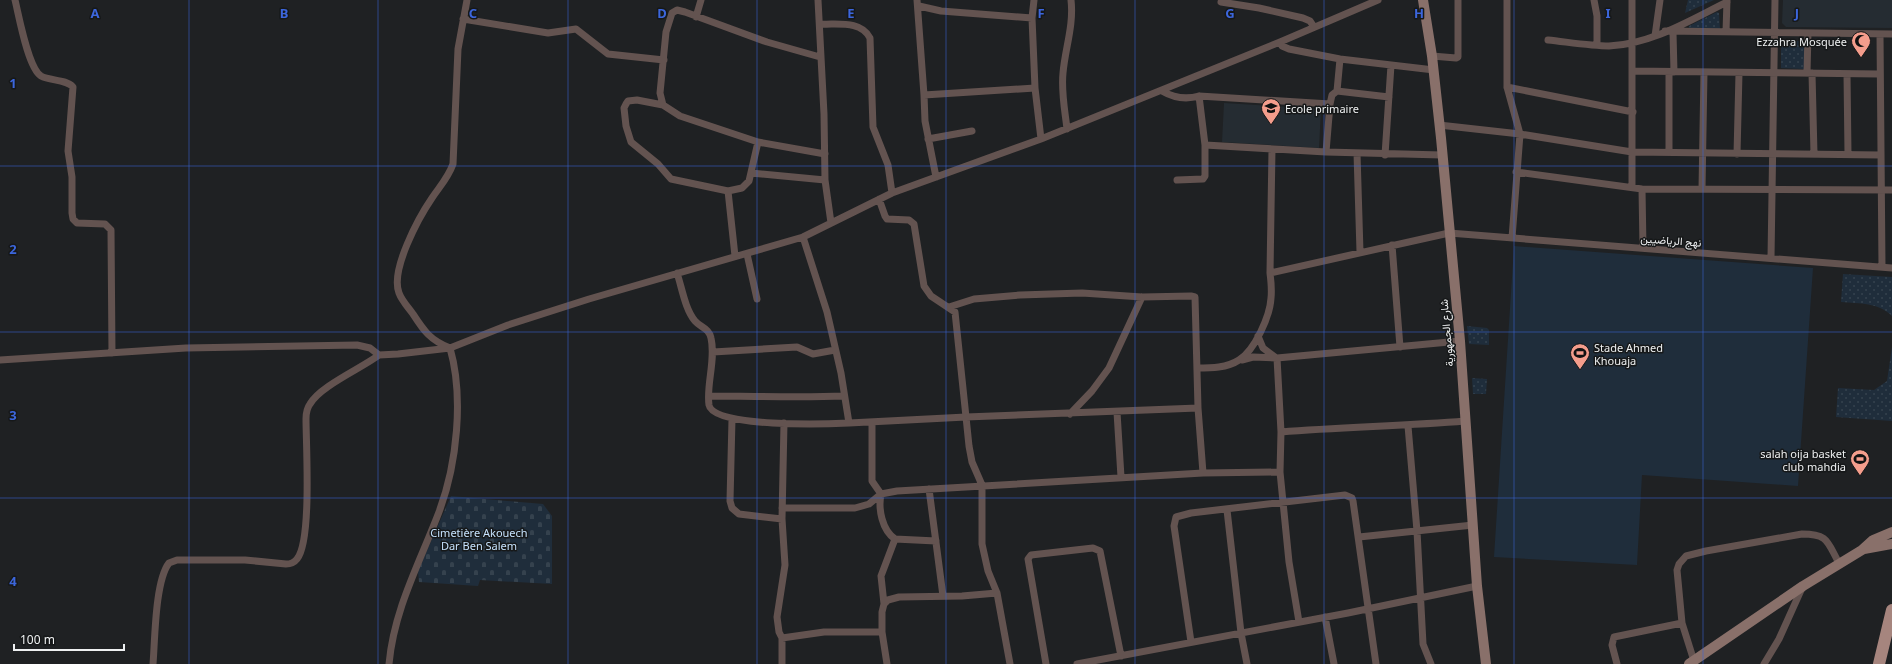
<svg xmlns="http://www.w3.org/2000/svg" width="1892" height="664" font-family="'Noto Sans',Vazirmatn,sans-serif">
<style>
.built{fill:#252c32}
.grass{fill:url(#grass-dots)}
.cemetery{fill:url(#cemetery-stones)}
.pitch{fill:#1f2d3b}
.lines{fill:none;stroke-linecap:round;stroke-linejoin:round}
.minor{stroke:#635350;stroke-width:7}
.secondary{stroke:#89706a;stroke-width:10}
.primary{stroke:#a6857e;stroke-width:12}
.grid{fill:none;stroke:#3c66dc;stroke-width:1;stroke-opacity:0.55}
.labels{text-anchor:middle;dominant-baseline:central;stroke-width:3;stroke-linejoin:round;paint-order:stroke}
.poi-label{font-size:11px;fill:#eef0f1;stroke:#161819;text-anchor:end}
.street-label{font-size:11px;fill:#eef0f1;stroke:#161819}
.park-label{font-size:11px;fill:#c5e1fc;stroke:#161819}
.grid-label{font-size:13px;text-anchor:middle;font-weight:bold;fill:#3c66dc;stroke:#161819;stroke-width:3;stroke-linejoin:round;paint-order:stroke}
</style>
<defs>
<pattern id="grass-dots" width="8" height="8" patternUnits="userSpaceOnUse"><rect width="8" height="8" fill="#1f2d3b"/><path d="M2 2h.1M6 6h.1" fill="none" stroke="#35424e" stroke-width="1.8" stroke-linecap="round"/></pattern>
<pattern id="cemetery-stones" width="16" height="16" patternUnits="userSpaceOnUse"><rect width="16" height="16" fill="#1f2d3b"/><path d="M2 7V4a2 2 0 0 1 4 0v3zM10 15v-3a2 2 0 0 1 4 0v3z" fill="#35424e"/></pattern>
</defs>
<rect width="100%" height="100%" fill="#1f2123"/>
<path class="built" d="M1783,0H1892V28L1786,27L1782,23Z
M1224,103L1321,109L1319,148L1222,142Z"/>
<path class="grass" d="M1688,0H1714L1685,13Z
M1717,12L1719,13L1720,29L1689,28V26Z
M1781,41H1804V69L1781,68Z
M1843,274L1892,277V316C1878,302 1860,304 1841,302Z
M1467,326L1487,328L1489,330V345L1469,344Z
M1892,347V421L1836,417L1838,388L1874,390L1887,381Z
M1472,378L1487,379L1486,394H1473Z"/>
<path class="cemetery" d="M451,496L543,504L552,516V584L480,580L478,586L419,582L418,571Z"/>
<path class="pitch" d="M1514,246L1813,268L1798,486L1642,475L1637,565L1494,557Z"/>
<g class="lines">
<path class="minor" d="M15,0C19,16 28,68 41,76C50,81 66,79 73,87L68,151L72,177V213L73,219L77,223L105,224L111,230L112,353
M818,0L824,114L825,180L831,223
M917,0L924,95L925,121L936,177
M1034,0L1032,18L1035,88L1041,139
M1507,0V87L1520,134L1512,238
M1594,0L1597,16V44
M1632,0V187
M1221,2L1259,8L1303,18L1310,21L1314,27
M919,6L941,11L1032,18
M696,17L701,0
M463,19L548,33L576,29L608,54L664,60
M820,24C837,25 861,20 870,38L873,127L888,165L892,193
M1665,31L1892,34
M1673,32L1674,72
M1726,32L1727,0
M1880,34L1882,267
M1655,36L1660,0
M1548,40C1567,42 1591,46 1609,46C1652,44 1690,20 1727,2
M1280,42L1282,46L1289,49L1340,59L1434,70
M1432,56L1456,58L1458,57V0
M1340,59L1337,91L1389,97
M1633,71L1879,74
M1807,73L1808,33
M1812,73L1814,154
M1847,74L1848,154
M1507,87L1633,112
M1162,91C1174,98 1185,100 1199,96
M924,95L1035,88
M1330,104L1332,95L1337,91
M663,105L637,100L628,101L626,104L624,108L626,126L631,142L658,164L671,179L728,191
M1439,125L1520,134L1632,152L1881,155
M1067,129C1065,111 1061,92 1063,73C1065,49 1074,25 1071,0
M928,139L972,131
M758,142L680,116L663,105L660,93L666,32L672,13L677,10L685,12L767,42L820,57
M1326,152L1330,104L1199,96L1205,145L1326,152L1442,155
M1669,152V72
M1357,153L1360,252
M1737,154L1739,73
M1385,155L1391,65
M1516,172L1642,189L1892,190
M751,173L825,180
M1177,180L1203,179L1205,176V145
M1642,189L1643,248
M1702,189L1704,72
M803,237L827,312L841,373L849,423L966,417L955,312L931,296L924,286L914,224L909,220L887,219L885,216L879,199
M1392,245L1400,347
M747,254L757,299
M735,256L728,191L742,188L749,181L758,142L825,154
M1771,258L1775,0
M677,273C682,288 685,309 695,321C701,328 709,328 711,338C716,360 706,385 709,405C713,428 828,424 849,423
M1270,273L1449,233L1892,268
M949,307L974,299L1020,295L1082,293L1142,297L1191,296L1195,297L1198,408L1203,473
M1258,336L1263,348L1275,357
M713,352L797,347L813,354L835,350
M0,360L186,348L357,345L370,348L379,355L398,354L450,348L508,325L589,299L803,237L892,193L1041,139L1280,42L1378,0
M1242,360L1253,357L1277,358
M1197,368C1211,368 1227,368 1239,360C1255,350 1270,316 1271,298C1272,289 1271,281 1270,273L1272,149
M709,396C755,396 799,398 844,396
M1117,412L1121,477
M1070,414L1092,391L1109,368L1142,297
M732,419L730,501L732,508L739,514L782,519
M872,422V481L881,494C878,509 882,530 895,539L881,576L884,604
M784,423L782,519L785,565L777,617L779,632L782,638L824,632H882
M1408,426L1417,531L1423,644L1431,664
M1281,432C1342,427 1404,426 1465,421
M929,489L943,596
M782,508H855L869,504L881,494L897,491L1203,473L1280,472
M1227,510L1241,633L1247,664
M1359,537L1473,525
M895,539L936,541
M1325,617L1334,664
M1299,622L1289,562L1280,472L1281,432L1277,358L1460,341
M1191,642L1174,526L1176,517L1191,513L1345,495L1352,498L1353,501L1376,664
M1694,661L1682,623L1677,570L1679,564L1686,556L1706,551L1802,534C1829,534 1827,542 1839,563
M153,664C155,640 155,581 169,563L177,560H245L286,564C291,564 294,563 297,559C312,541 306,445 306,419C306,414 307,408 310,404C320,386 362,368 379,355
M389,664C394,609 420,562 439,512C457,464 464,397 450,348C430,340 424,331 413,314C408,307 402,301 399,293C390,270 419,217 432,198C440,186 448,178 453,164L458,49L467,0
M782,664V638
M887,664L882,632V612L884,604L888,600L899,597L962,596L997,593
M1010,664L997,593L988,571L982,544V485L972,462L969,446L966,417L1198,408
M1046,664L1028,559L1031,555L1093,548L1100,551L1121,656
M1077,664L1348,613L1477,586
M1617,664L1612,645L1614,637L1682,623
M1764,664L1779,639L1802,588"/>
<path class="secondary" d="M1423,0L1432,56L1441,138L1460,341L1477,586L1486,664
M1864,549L1892,544
M1689,664L1803,586L1862,550L1873,540L1892,532"/>
<path class="primary" d="M1879,664L1892,610"/>
</g>
<path class="grid" d="M189,0V664M378,0V664M568,0V664M757,0V664M946,0V664M1135,0V664M1324,0V664M1514,0V664M1703,0V664M0,166H1892M0,332H1892M0,498H1892"/>
<defs>
<symbol id="mosque-pin" viewBox="-11 -11 22 30"><path d="M0 17L-7.5 6A9.5 9.5 0 1 1 7.5 6Z" fill="#f49d8c" stroke="#161819"/><path d="M3.5-4.9A6 6 0 1 0 3.5 4.9A5 5 0 1 1 3.5-4.9Z" fill="#111"/></symbol>
<symbol id="school-pin" viewBox="-11 -11 22 30"><path d="M0 17L-7.5 6A9.5 9.5 0 1 1 7.5 6Z" fill="#f49d8c" stroke="#161819"/><path d="M0-5L7-2L0 1L-7-2ZM-4 1L0 2.5L4 1V4Q0 6-4 4Z" fill="#111"/></symbol>
<symbol id="stadium-pin" viewBox="-11 -11 22 30"><path d="M0 17L-7.5 6A9.5 9.5 0 1 1 7.5 6Z" fill="#f49d8c" stroke="#161819"/><path d="M0-5a6.5 5 0 1 0 0 10a6.5 5 0 1 0 0-10ZM-3.5-1.8h7v3.6h-7Z" fill="#111"/></symbol>
</defs>
<g fill-rule="evenodd">
<use href="#mosque-pin" x="1850" y="30" width="22" height="30"/>
<use href="#school-pin" x="1260" y="97" width="22" height="30"/>
<use href="#stadium-pin" x="1569" y="342" width="22" height="30"/>
<use href="#stadium-pin" x="1849" y="448" width="22" height="30"/>
</g>
<g class="labels">
<g class="poi-label">
<text x="1847" y="41">Ezzahra Mosquée</text>
<text x="1285" y="108" text-anchor="start">Ecole primaire</text>
<text x="1594" y="347" text-anchor="start">Stade Ahmed<tspan x="1594" dy="13">Khouaja</tspan></text>
<text x="1846" y="453">salah oija basket<tspan x="1846" dy="13">club mahdia</tspan></text>
</g>
<g class="street-label">
<text transform="translate(1671 240) rotate(4)">نهج الرياضيين</text>
<text transform="translate(1446 333) rotate(-95)">شارع الجمهورية</text>
</g>
<g class="park-label">
<text x="479" y="532">Cimetière Akouech<tspan x="479" dy="13">Dar Ben Salem</tspan></text>
</g>
</g>
<g class="grid-label">
<text x="95" y="18">A</text>
<text x="284" y="18">B</text>
<text x="473" y="18">C</text>
<text x="662" y="18">D</text>
<text x="851" y="18">E</text>
<text x="1041" y="18">F</text>
<text x="1230" y="18">G</text>
<text x="1419" y="18">H</text>
<text x="1608" y="18">I</text>
<text x="1797" y="18">J</text>
<text x="13" y="88">1</text>
<text x="13" y="254">2</text>
<text x="13" y="420">3</text>
<text x="13" y="586">4</text>
</g>
<path d="M14 644v6h110v-6" fill="none" stroke="#eef0f1" stroke-width="2"/>
<text x="20" y="644" font-size="12" fill="#eef0f1" stroke="#161819" stroke-width="3" paint-order="stroke">100 m</text>
</svg>
